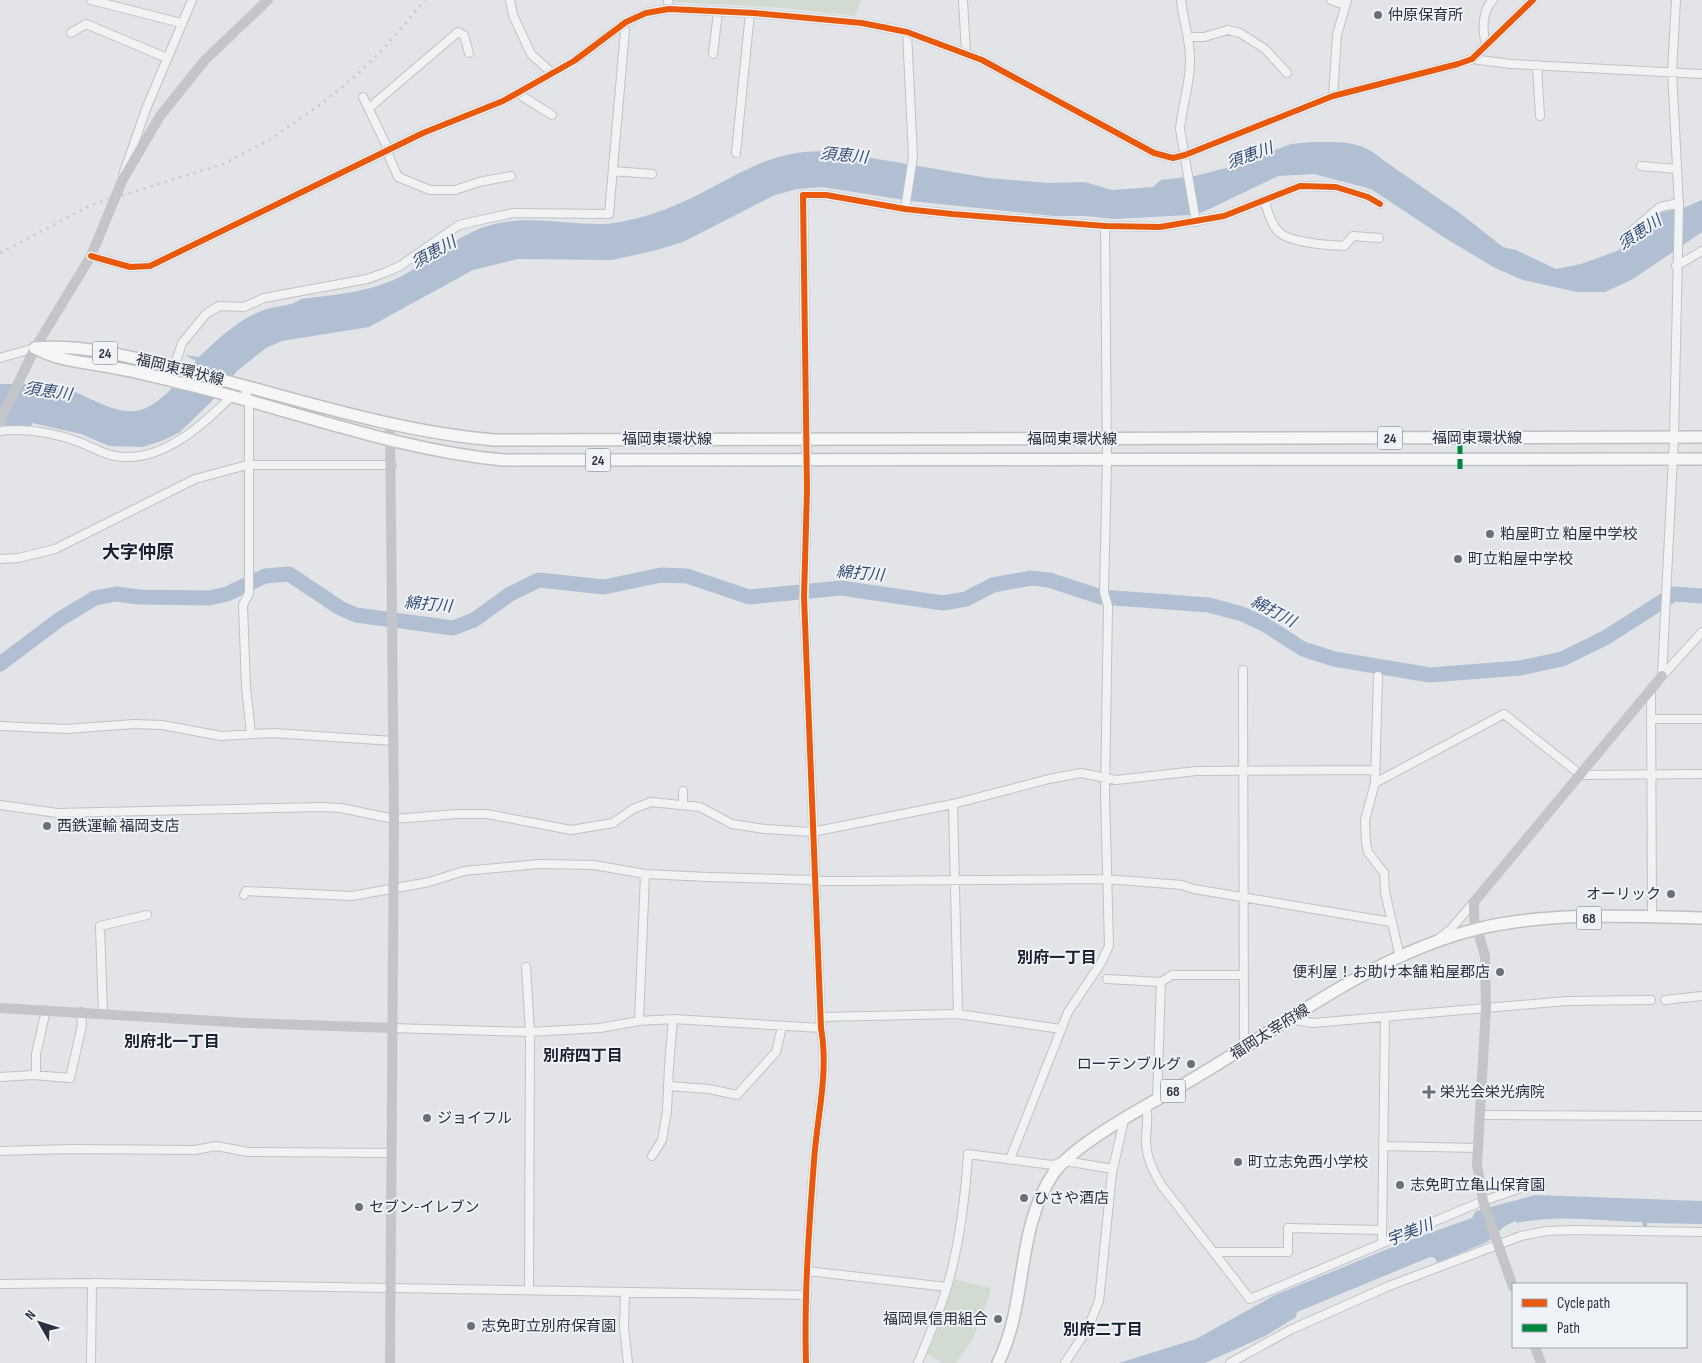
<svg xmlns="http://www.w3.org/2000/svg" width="1702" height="1363" font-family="'Sofia Sans Condensed','Noto Sans JP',sans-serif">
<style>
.green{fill:#d2dbd2}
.water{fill:#b0bfd2}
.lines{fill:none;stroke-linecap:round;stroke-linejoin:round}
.river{stroke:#b0bfd2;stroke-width:15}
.street-casing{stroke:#c0c2c5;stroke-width:10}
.primary-casing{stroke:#bec1c4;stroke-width:14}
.street{stroke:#f1f2f4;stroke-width:8}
.secondary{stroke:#c3c5c9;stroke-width:10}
.primary{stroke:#f6f6f6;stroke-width:11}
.rail{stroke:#cacccf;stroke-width:2.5;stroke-dasharray:2.5 5;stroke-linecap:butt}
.quiet{stroke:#00873e;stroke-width:5;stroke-dasharray:10 5;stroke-linecap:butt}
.cycleway-casing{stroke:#eff2f6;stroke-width:9}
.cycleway{stroke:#e8590c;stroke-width:6}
.poi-dot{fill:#6a6f7a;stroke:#eff2f6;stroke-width:2}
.labels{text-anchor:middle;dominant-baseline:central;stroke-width:4;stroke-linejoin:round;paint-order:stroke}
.shield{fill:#eff2f6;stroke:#646a77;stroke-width:1}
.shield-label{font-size:14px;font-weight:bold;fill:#293040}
.poi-label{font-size:15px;fill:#293040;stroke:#eff2f6;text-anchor:start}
.street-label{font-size:15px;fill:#293040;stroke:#eff2f6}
.water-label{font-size:16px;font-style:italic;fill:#334c74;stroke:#eff2f6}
.neighbourhood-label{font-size:16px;font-weight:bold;fill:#1b2131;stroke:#eff2f6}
.quarter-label{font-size:18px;font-weight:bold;fill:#1b2131;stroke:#eff2f6}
</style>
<rect width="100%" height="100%" fill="#e2e4e7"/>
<path class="green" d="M674,0H861L855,16L784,8L674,2Z
M954,1279L990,1288V1293C982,1318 973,1343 956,1363H942L927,1354L938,1329Z"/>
<path class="water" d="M1312,142C1340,142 1362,140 1383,160L1461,214L1503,247L1516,250L1556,269L1581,264L1617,251L1635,239L1662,212L1681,209L1702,200V232L1633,279L1605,292H1577L1523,280L1495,268L1445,238L1371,189L1314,174L1278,176L1203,212L1190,215L1114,219L1085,216H1054L911,201L822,187L797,189L775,195L683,242L657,250L612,260L518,259L473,270L369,327L282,341L266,348L237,371L212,401L180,432L164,440L143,447L109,446L81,434L32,423L31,428L0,425V384C22,384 43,383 65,389C90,395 119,420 146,408C166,399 181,377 196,361L185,355L199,357C218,339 239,319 264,310C276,305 291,307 301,299C334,295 370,292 400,277C434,259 461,230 499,223C534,216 570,225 605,224C623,223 655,214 671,207C733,182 764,146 837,152L988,178L1048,183L1085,182L1112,190L1153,187L1161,180L1195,176L1230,167L1291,144Z
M1535,1195L1702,1201V1224L1647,1223V1227H1643L1642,1222C1602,1221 1555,1214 1517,1223L1515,1221L1505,1226L1487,1242L1437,1263L1435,1258L1430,1257L1297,1312L1296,1317L1265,1336L1205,1363H1119L1196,1339L1275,1295L1407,1241L1472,1218L1476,1211Z"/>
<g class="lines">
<path class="river" d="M0,664L60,619L95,598L116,594L139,597L209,598L227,594L265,576L289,574L340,608L356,615L453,628L474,620L510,594L539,580L604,587L661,575L687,576L749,597L841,588L943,603L966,599L993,585L1031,578L1049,580L1101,597L1209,605L1242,614L1264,624L1303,649L1334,659L1430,675L1520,668L1562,659L1605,638L1674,594L1702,596"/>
<defs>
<path id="street" d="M91,0L181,23
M510,0L513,15L531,54L552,73
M668,0L669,9
M963,0L966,53
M1181,0C1183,20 1190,39 1190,58C1191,83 1182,105 1180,129L1196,222
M1331,0L1345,5
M71,33L86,24L167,58
M1188,37H1204L1228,30L1240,33L1265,49L1287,73
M1486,45C1482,31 1482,10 1493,0
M713,54L718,12
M1472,59L1511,64L1702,74
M1537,65L1540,116
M517,93L552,115
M1333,96L1337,35L1347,0
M363,97L389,151
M369,108L458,32L464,35L469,53
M387,152L398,177L430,190H455L479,182L511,176
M736,153L750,13
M1641,166L1677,169
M613,171L652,174
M123,175L146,109L192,0
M1264,201C1268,211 1271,225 1279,232C1290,243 1329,245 1344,246L1353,236L1379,238
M905,209L913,157L907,32
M1626,236L1660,207L1679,203
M1676,266L1702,251
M0,358L35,348
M174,368L182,343L206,314L219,306L244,307L264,298L367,279L384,273L400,266L459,225L472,222L513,213L609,214L625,30L623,25
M241,386L243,385L249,401V593L243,605L246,687L251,734
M0,431C26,428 54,433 79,442C90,446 103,454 115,456C162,464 202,425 233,395
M0,559L18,558L55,549L195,479L247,465H392
M1243,670L1244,1048
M1378,676L1375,783L1365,820L1366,842L1368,852L1384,873L1385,892L1400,957
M1662,676L1674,437L1679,205L1672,72L1676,0
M1662,676L1702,632
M1651,689L1652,916
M1652,719H1701
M0,726L66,729L134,724L162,725L221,736L273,733L393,741
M1375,783L1504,714L1581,775L1702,774
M683,804V791
M953,804L958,1014
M0,805L57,813L320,807L341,808L394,819L457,814H487L571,830L613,823L633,809L651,802L700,807L732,824L765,829L812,832L953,804L1049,779L1081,773L1116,780L1196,771L1374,770
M244,895L246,891L352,896L429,882L464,871L539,864L594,865L645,874L708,877L847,881L1106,879L1182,885L1194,889L1391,922
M1439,938L1450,930L1474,902
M526,967L530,1032L529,1290
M1107,979L1161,982L1172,975H1243
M1665,1000L1702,996
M103,1013L100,926L147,915
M822,1017L958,1014L1061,1029
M1289,1019L1313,1023L1567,1001L1651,1000
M639,1021L645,874
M392,1028L530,1032L600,1028L639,1021L673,1019L821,1028
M33,1075L70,1078L82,1025L81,1012
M0,1077L33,1075L36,1072V1054L46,1010
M668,1086L709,1089L737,1095L776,1052L782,1027
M1157,1101L1161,982
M1146,1107C1149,1118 1146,1129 1146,1140C1146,1157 1153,1171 1162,1186L1250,1299L1483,1201L1521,1188L1542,1186
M1481,1115L1702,1116
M1383,1146L1478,1148
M0,1151L70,1149L195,1150L216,1146L248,1152L391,1153
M652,1156L662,1140L667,1111L669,1066L673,1019
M1010,1159L1068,1012L1101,963L1109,946L1105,794L1108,606L1104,592L1107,460L1105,226
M1382,1243L1385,1017
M1215,1252H1288V1228L1382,1230
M807,1271L947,1287
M0,1284L92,1283L807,1295
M625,1292L624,1327L628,1363
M91,1363L92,1283
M806,1363C804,1296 809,1227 814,1161C817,1116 829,1073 821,1028L804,597L807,490L803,195H826L905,209L952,214L1105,226L1160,227L1224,216L1300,186L1336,187L1368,197L1380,204
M918,1363C928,1338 939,1313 947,1287C960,1244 965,1199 968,1154L1052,1165L1065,1161L1113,1169
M1065,1363L1088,1328L1099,1301L1112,1173L1124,1120
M1230,1363L1290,1330L1389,1286L1521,1236L1547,1231L1572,1230L1702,1232"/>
<path id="primary" d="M35,348C60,362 87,362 115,368C140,372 165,379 189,385C293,410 396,450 503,460L1702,459
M35,348C87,344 140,359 191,372C292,397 390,431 494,440L1702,437
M998,1363C1028,1303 1015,1231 1053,1174C1075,1142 1157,1100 1193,1079C1285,1025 1372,955 1477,929C1545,912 1632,916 1702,918"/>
</defs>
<use href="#street" class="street-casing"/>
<use href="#primary" class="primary-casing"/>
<use href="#street" class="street"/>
<path class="secondary" d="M91,256L130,267L150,266L423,133L503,101L574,61L626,22L646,13L669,9L754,13L862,23L907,32L982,60L1154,153L1173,158L1185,155L1333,96L1458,64L1472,59L1533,0
M0,421L35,348L91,256L122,181L160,116L205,60L268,0
M0,1008L248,1023L392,1028
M1513,1287L1483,1201L1477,1164L1486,1008L1485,956L1474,918V902L1662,676
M1535,1347L1541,1363
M390,1363L394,819L390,424"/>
<use href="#primary" class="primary"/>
<path class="rail" d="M0,253L91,205L223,164L271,139L321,104L360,72L386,46L425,0"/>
<path class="quiet" d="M1460,429V473"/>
<defs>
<path id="cycleway" d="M91,256L130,267L150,266L423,133L503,101L574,61L626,22L646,13L669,9L754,13L862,23L907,32L982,60L1154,153L1173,158L1185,155L1333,96L1458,64L1472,59L1533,0
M806,1363C804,1296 809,1227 814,1161C817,1116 829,1073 821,1028L804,597L807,490L803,195H826L905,209L952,214L1105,226L1160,227L1224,216L1300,186L1336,187L1368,197L1380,204"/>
</defs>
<use href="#cycleway" class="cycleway-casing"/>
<use href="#cycleway" class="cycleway"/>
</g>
<g class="poi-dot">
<circle cx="1378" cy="15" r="5"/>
<circle cx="1490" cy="534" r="5"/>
<circle cx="1458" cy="559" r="5"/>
<circle cx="47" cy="826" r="5"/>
<circle cx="1671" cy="894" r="5"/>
<circle cx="1500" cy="972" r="5"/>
<circle cx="1191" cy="1064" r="5"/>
<path d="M1426.5 1084.5h5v5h5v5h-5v5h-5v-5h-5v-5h5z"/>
<circle cx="427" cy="1118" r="5"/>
<circle cx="1238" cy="1162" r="5"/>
<circle cx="1400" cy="1185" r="5"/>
<circle cx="1024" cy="1198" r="5"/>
<circle cx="359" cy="1207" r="5"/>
<circle cx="998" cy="1319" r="5"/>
<circle cx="471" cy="1326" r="5"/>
</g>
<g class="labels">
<g class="shield">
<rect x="92.5" y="341.5" width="25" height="23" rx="4"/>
<rect x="1377.5" y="426.5" width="25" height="23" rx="4"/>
<rect x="585.5" y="448.5" width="25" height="23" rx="4"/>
<rect x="1576.5" y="906.5" width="25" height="23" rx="4"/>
<rect x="1160.5" y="1079.5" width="25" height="23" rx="4"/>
</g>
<g class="shield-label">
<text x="105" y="353">24</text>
<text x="1390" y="438">24</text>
<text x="598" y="460">24</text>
<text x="1589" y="918">68</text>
<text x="1173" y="1091">68</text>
</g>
<g class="poi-label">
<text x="1388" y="15">仲原保育所</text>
<text x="1500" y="534">粕屋町立 粕屋中学校</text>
<text x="1468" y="559">町立粕屋中学校</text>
<text x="57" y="826">西鉄運輸 福岡支店</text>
<text x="1661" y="894" text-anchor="end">オーリック</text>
<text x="1490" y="972" text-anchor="end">便利屋！お助け本舗 粕屋郡店</text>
<text x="1181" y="1064" text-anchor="end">ローテンブルグ</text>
<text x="1440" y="1092">栄光会栄光病院</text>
<text x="437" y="1118">ジョイフル</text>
<text x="1248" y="1162">町立志免西小学校</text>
<text x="1410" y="1185">志免町立亀山保育園</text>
<text x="1034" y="1198">ひさや酒店</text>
<text x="369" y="1207">セブン-イレブン</text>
<text x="988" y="1319" text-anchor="end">福岡県信用組合</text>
<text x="481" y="1326">志免町立別府保育園</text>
</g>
<g class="street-label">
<text transform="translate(180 370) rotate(14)">福岡東環状線</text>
<text x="1477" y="438">福岡東環状線</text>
<text x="667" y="439">福岡東環状線</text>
<text x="1072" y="439">福岡東環状線</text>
<text transform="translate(1270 1032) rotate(-32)">福岡太宰府線</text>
</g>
<g class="water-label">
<text transform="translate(844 156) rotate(5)">須恵川</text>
<text transform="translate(1250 156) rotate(-20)">須恵川</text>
<text transform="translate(1640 233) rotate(-34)">須恵川</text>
<text transform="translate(434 253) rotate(-29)">須恵川</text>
<text transform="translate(48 392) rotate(8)">須恵川</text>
<text transform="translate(860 574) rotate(5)">綿打川</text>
<text transform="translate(428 605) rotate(5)">綿打川</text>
<text transform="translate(1273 612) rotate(28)">綿打川</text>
<text transform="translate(1410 1233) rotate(-21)">宇美川</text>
</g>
<g class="neighbourhood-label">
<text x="1057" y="958">別府一丁目</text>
<text x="172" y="1042">別府北一丁目</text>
<text x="583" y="1056">別府四丁目</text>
<text x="1103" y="1330">別府二丁目</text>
</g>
<g class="quarter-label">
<text x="138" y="552">大字仲原</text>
</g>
</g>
<rect x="1512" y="1283" width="175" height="65" fill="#eff2f6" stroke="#a0a4ad"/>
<rect x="1522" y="1299" width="25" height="8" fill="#e8590c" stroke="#a0a4ad"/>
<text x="1557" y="1308" font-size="15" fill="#293040">Cycle path</text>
<rect x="1522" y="1324" width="25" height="8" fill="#00873e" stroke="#a0a4ad"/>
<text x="1557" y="1333" font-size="15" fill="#293040">Path</text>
<g transform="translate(40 1323) rotate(309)" stroke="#eff2f6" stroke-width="4" paint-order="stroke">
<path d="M0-4L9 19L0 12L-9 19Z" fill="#293040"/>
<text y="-8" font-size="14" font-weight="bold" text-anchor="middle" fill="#293040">N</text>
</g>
</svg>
